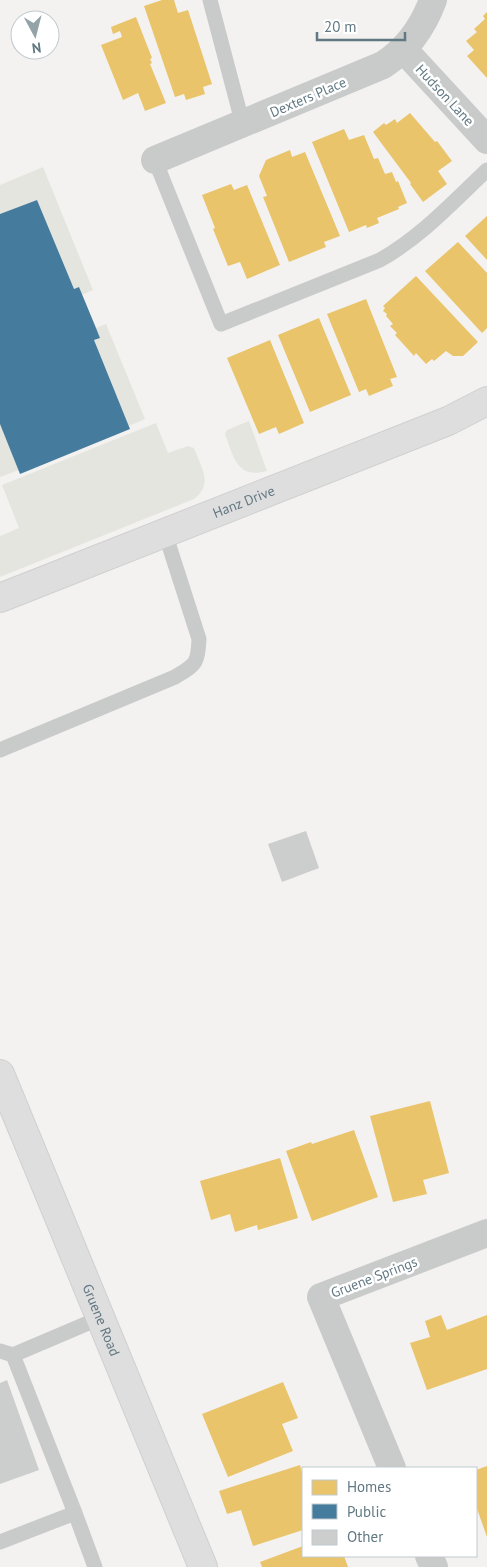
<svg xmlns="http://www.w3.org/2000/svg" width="487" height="1567" font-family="'PT Sans',sans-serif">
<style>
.green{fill:#e3e5de}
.homes{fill:#e9c46a}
.public{fill:#457b9d}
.building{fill:#cccdcd}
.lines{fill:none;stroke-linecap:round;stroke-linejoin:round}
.secondary-casing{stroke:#cfd0d0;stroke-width:30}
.lane{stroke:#c9cbcb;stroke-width:15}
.street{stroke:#c9cbcb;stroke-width:28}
.secondary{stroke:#dededf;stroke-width:28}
.labels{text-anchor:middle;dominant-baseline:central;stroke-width:5;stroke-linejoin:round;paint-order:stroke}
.street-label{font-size:14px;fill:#617882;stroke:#fff}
</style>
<rect width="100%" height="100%" fill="#f3f2f0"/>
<path class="green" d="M43,167L93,290L82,295L79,287L74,289L37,200L0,214V185Z
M106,324L145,419L129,426L94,340L100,338L96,328Z
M249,421L267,471C237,479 234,458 225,434L227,430Z
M156,423L168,453L188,446L194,448C201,467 214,484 194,499L0,577V536L19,528L2,485Z
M0,424L19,470L0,477Z"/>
<path class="homes" d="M162,0H174L178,13L188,10L212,84L203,87L205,94L186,100L184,94L175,97L144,6Z
M487,12V78L467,56L474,50L466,41L477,32L474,29L485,19L483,16Z
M136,17L152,58L150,59L152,63L150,64L166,103L145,111L138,93L123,100L101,45L122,37L120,31L113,34L111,27Z
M410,113L435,142L437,141L452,161L438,171L447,184L423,202L410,184L411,183L373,132L384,123L386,125L395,119L397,123Z
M344,129L349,140L364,135L374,159L378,158L385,174L392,172L396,182L398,181L407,203L398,207L399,209L377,218L379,223L367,228L366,225L349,232L312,142Z
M290,150L292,157L305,152L340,236L324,242L326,247L289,262L263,197L267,196L259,176L266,160Z
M231,184L234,190L247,185L280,265L247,279L240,262L228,266L213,229L215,228L202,195Z
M487,216V260L465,236Z
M458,242L487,273V328L482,333L425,271Z
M416,276L478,342L463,356H453L446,351L434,361L432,359L426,364L416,353L414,356L395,335L397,333L390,326L393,324L386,316L387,314L383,311L385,308L383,306Z
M366,299L397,377L390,379L393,386L369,396L366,389L359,392L327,314Z
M319,318L351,395L310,412L278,335Z
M270,340L304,423L279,434L276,427L259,434L227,358Z
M430,1101L449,1173L423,1180L427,1194L393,1202L370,1116Z
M354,1130L378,1197L312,1221L286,1151L311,1142L312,1144Z
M280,1158L298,1218L258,1230L257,1225L235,1232L230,1214L211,1220L200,1181Z
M441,1315L447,1330L487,1315V1369L427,1390L410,1343L430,1337L425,1321Z
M283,1382L298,1418L282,1424L293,1451L228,1477L202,1414Z
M300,1465L303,1476V1530L253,1546L241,1510L227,1514L219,1491Z
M487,1466V1537L476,1506V1470Z
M303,1546V1556H344L348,1567H262L260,1562Z"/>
<path class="public" d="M37,200L74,289L79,287L96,328L100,338L94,340L130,429L20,474L0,424V214Z"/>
<path class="building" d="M306,831L319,868L282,882L268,844Z
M7,1380L39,1470L0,1484V1383Z"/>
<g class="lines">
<defs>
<g id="secondary">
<path id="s1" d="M0,598L448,421L487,401"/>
<path id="s2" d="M0,1074L203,1567"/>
</g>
</defs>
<use href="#secondary" class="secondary-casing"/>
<path class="lane" d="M210,0L243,125
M155,160L221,324L380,260C421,237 453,202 487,170
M0,750L175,677C196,664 198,664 199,639L165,533
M0,1351L13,1355L100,1318
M13,1355L75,1513
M0,1542L75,1513L95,1567"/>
<path class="street" d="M404,50L487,140
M155,160L383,65C408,49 423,27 433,0
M392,1468L321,1297L487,1233
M429,1556L434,1567"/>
<use href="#secondary" class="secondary"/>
</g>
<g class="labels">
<g class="street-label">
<text transform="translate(445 95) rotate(47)">Hudson Lane</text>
<text transform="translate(308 97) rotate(-23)">Dexters Place</text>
<text stroke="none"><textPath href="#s1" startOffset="262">Hanz Drive</textPath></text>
<text transform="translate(374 1277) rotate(-21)">Gruene Springs</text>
<text stroke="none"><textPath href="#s2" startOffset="266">Gruene Road</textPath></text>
</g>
</g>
<rect x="302" y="1467" width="175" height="90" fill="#ffffff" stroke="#c0c9cd"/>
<rect x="312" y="1480" width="25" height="15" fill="#e9c46a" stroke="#c0c9cd"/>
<text x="347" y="1492" font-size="15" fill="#617882">Homes</text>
<rect x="312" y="1504" width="25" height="15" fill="#457b9d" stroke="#c0c9cd"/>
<text x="347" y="1517" font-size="15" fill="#617882">Public</text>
<rect x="312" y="1530" width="25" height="15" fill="#cccdcd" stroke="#c0c9cd"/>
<text x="347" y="1542" font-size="15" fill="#617882">Other</text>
<g transform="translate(35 35) rotate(173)"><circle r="24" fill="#ffffff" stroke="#c0c9cd"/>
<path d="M0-4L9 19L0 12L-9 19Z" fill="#94a3a8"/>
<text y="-8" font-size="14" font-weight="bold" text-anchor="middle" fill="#617882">N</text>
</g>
<path d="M317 32v8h88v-8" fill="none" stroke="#617882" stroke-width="2.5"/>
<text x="324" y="32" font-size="15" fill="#617882" stroke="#ffffff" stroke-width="4" paint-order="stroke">20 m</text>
</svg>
